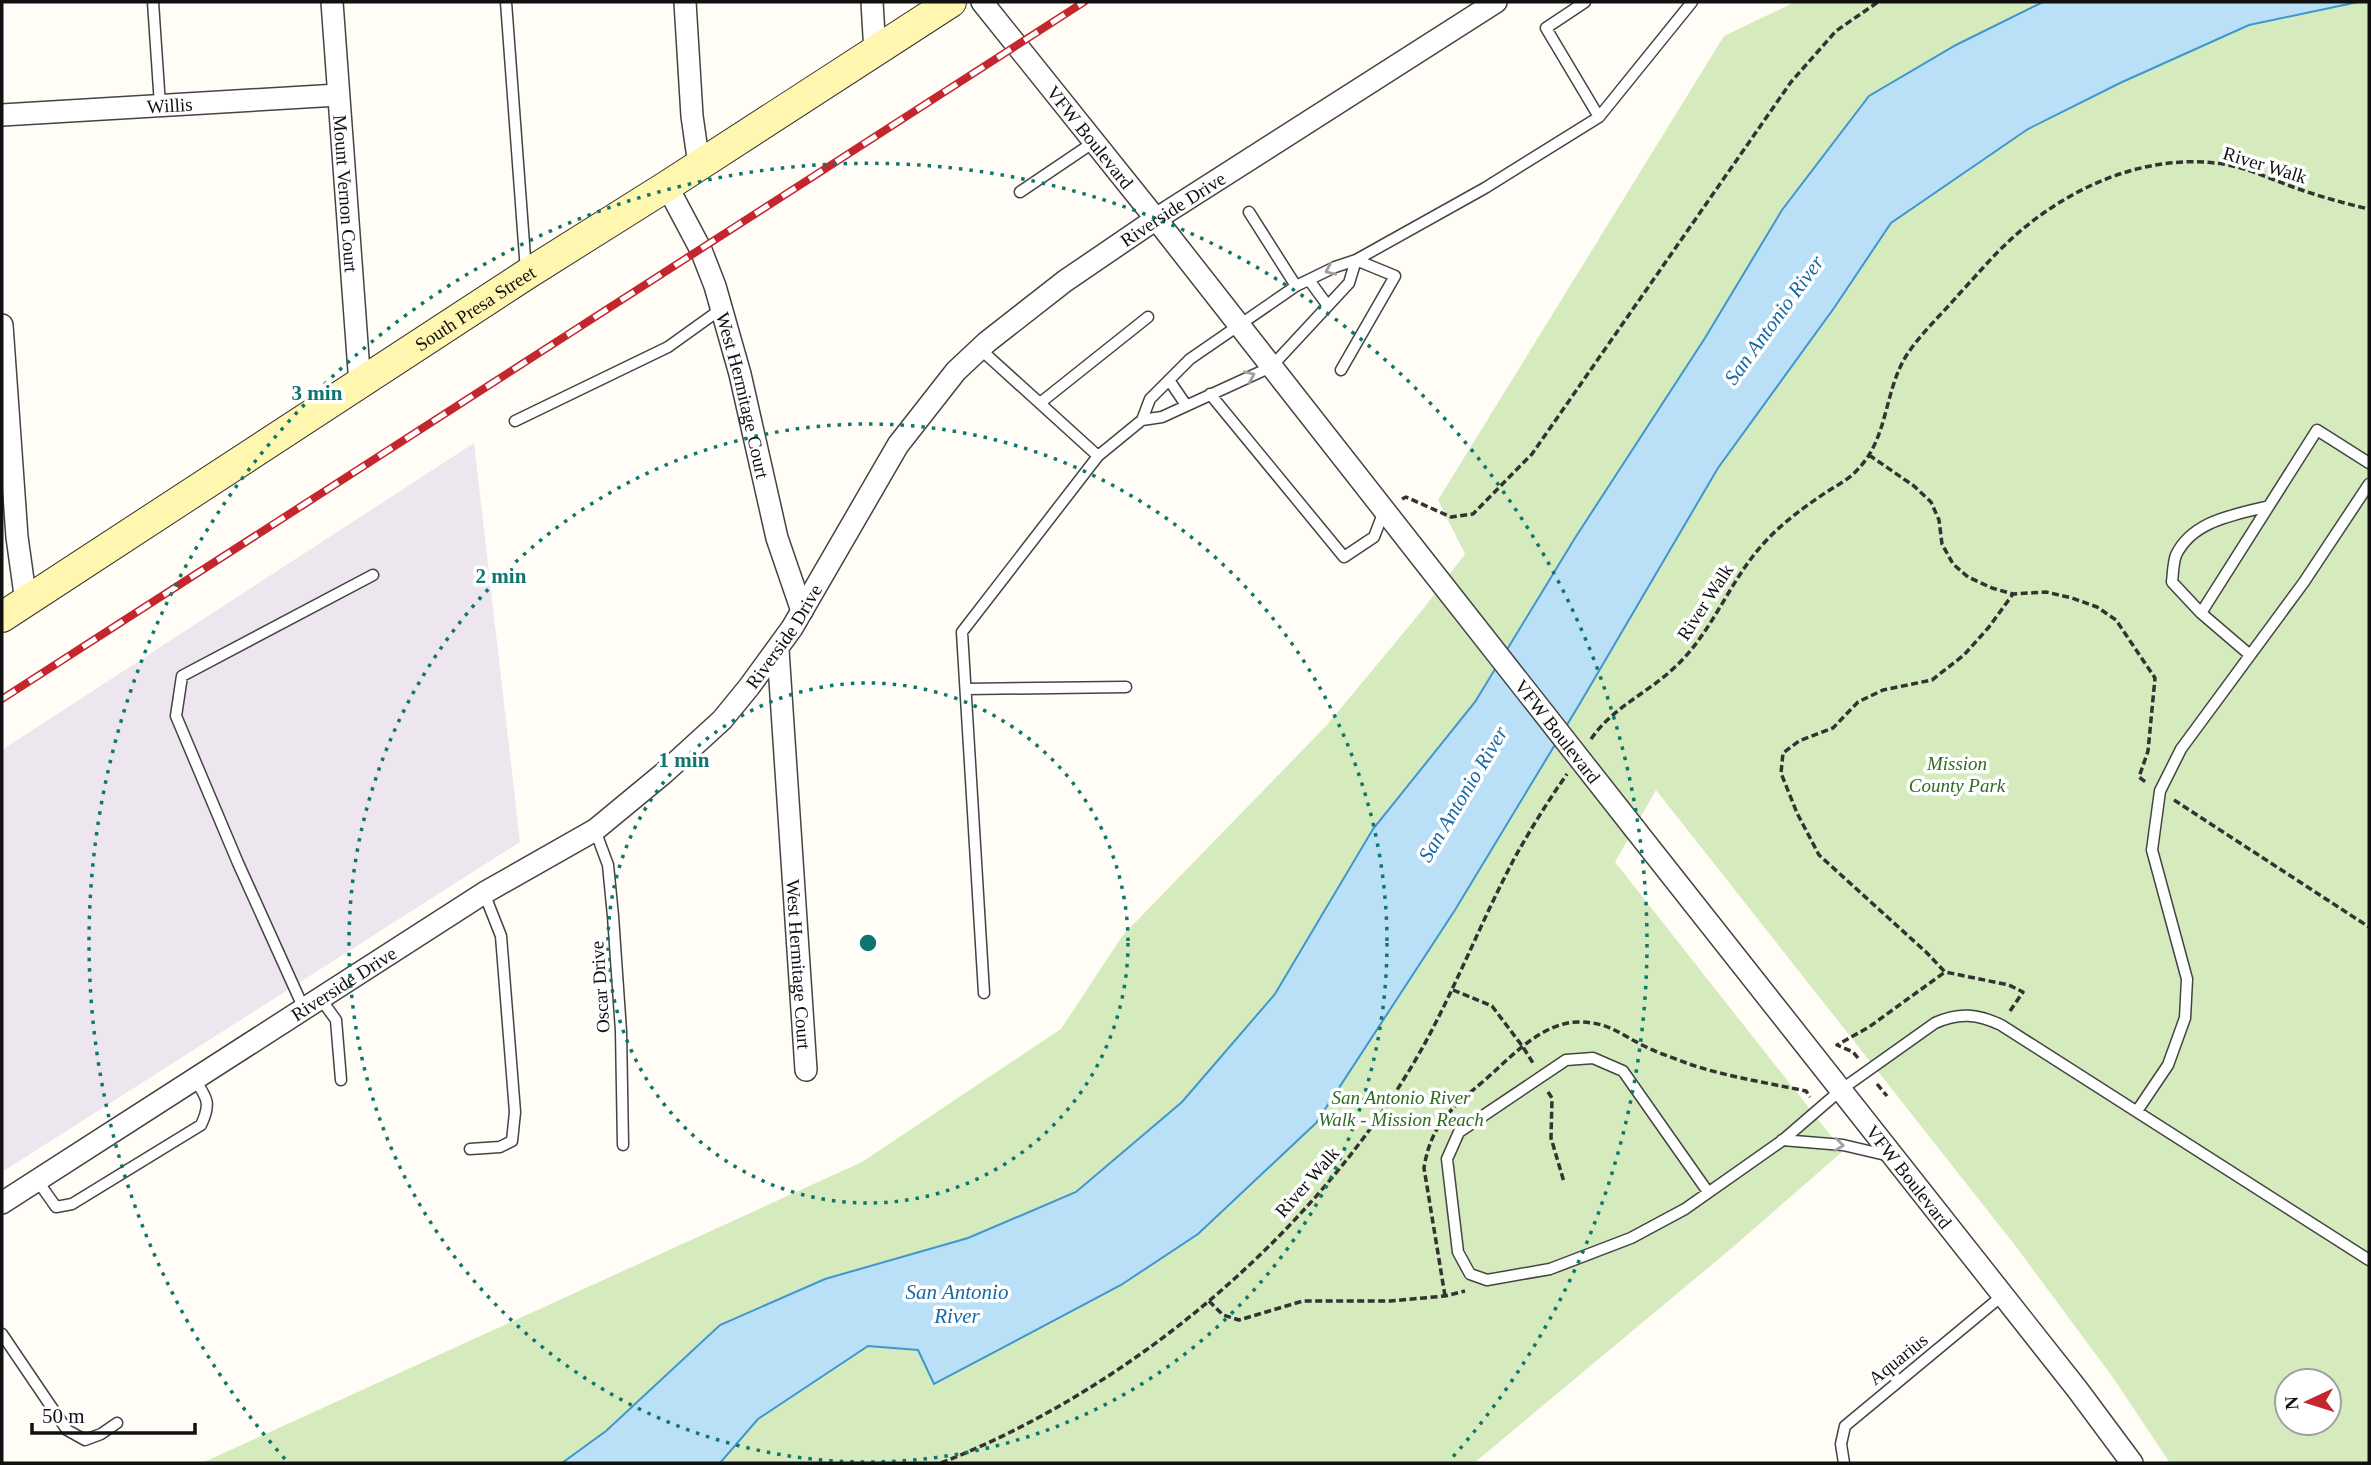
<svg xmlns="http://www.w3.org/2000/svg" width="2371" height="1465" font-family="'Times New Roman',serif">
<style>
.industrial{fill:#eee6ef}
.green{fill:#d5ebbd;fill-rule:evenodd}
.water{fill:#b9e0f7;stroke:#3f96cf;stroke-width:2}
.lines{fill:none;stroke-linecap:round;stroke-linejoin:round}
.lane-casing{stroke:#444;stroke-width:13}
.street-casing{stroke:#444;stroke-width:24}
.secondary-casing{stroke:#333;stroke-width:32}
.path{stroke:#333;stroke-width:3.5;stroke-dasharray:7 3.5;stroke-linecap:butt}
.lane{stroke:#fff;stroke-width:10}
.street{stroke:#fff;stroke-width:21}
.secondary{stroke:#fff6b0;stroke-width:30}
.rail-casing{stroke:#c4262e;stroke-width:8}
.rail{stroke:#fff;stroke-width:5;stroke-dasharray:16;stroke-linecap:butt}
.street-bridge-casing{stroke:#444;stroke-width:24;stroke-linecap:butt}
.street-bridge{stroke:#fff;stroke-width:21}
.oneway{stroke:#a0a0a0}
.ring{fill:none;stroke:#0f766e;stroke-width:3.5;stroke-dasharray:3.5 7}
.labels{text-anchor:middle;dominant-baseline:central;stroke-width:7;stroke-linejoin:round;paint-order:stroke}
.street-label{font-size:19px;fill:#111;stroke:#fff}
.park-label{font-size:19px;font-style:italic;fill:#2f6b1f;stroke:#fff}
.water-label{font-size:21px;font-style:italic;fill:#1768a6;stroke:#fff}
.centre{fill:#0f766e;stroke:#fff;stroke-width:3.5}
.ring-label{font-size:21px;text-anchor:middle;font-weight:bold;fill:#0f766e;stroke:#fff;stroke-width:7;stroke-linejoin:round;paint-order:stroke}
</style>
<rect width="100%" height="100%" fill="#fffdf5"/>
<path class="industrial" d="M474,443L520,842L2,1172V750Z"/>
<path class="green" d="M1795,2H2369V1463H2170L2114,1379L2014,1244L1656,790L1615,862L1843,1151L1733,1247L1474,1463H202L862,1162L1061,1029L1123,935L1326,726L1424,608L1465,554L1438,500L1724,36ZM2287,1381H2329V1423H2287Z"/>
<path class="water" d="M2043,2H2358L2249,25L2120,83L2028,129L1891,223L1834,308L1718,468L1579,705L1455,910L1316,1123L1198,1234L1121,1285L934,1384L918,1350L868,1346L758,1419L720,1463H562L606,1431L720,1325L825,1279L968,1238L1076,1192L1182,1102L1275,994L1373,829L1475,702L1575,538L1705,338L1782,210L1869,96L1956,45Z"/>
<g class="lines">
<defs>
<path id="lane" d="M153,2L160,105
M506,2L526,271
M1585,2L1546,28L1599,117
M1020,192L1094,142
M1249,212L1296,286
M1356,260L1485,188L1599,117L1692,2
M1309,280L1328,306
M979,348L1098,456
M1341,370L1395,276L1356,260
M1169,380L1186,405
M1210,394L1344,557L1374,537L1384,511
M1040,403L1148,317
M515,421L668,347L721,309
M2201,613L2317,430L2369,463
M2250,655L2201,613L2172,582C2173,574 2173,563 2176,555C2193,520 2235,515 2269,506
M966,689L1126,687
M595,830L608,865L613,916L621,1031L623,1145
M984,993L962,632L1098,456L1142,420L1150,399L1190,359L1296,286L1335,267L1356,260L1349,283L1271,367L1162,417L1142,420
M320,998L336,1020L341,1080
M304,1009L238,863L176,716L182,676L373,575
M2137,1111L2168,1065L2185,1018L2187,979L2152,850L2160,791L2181,749L2304,582L2369,484
M1782,1140L1843,1145L1890,1156
M470,1149L500,1147L512,1141L515,1112L501,936L484,893
M37,1180L56,1207L72,1204L201,1125C211,1104 208,1098 194,1079
M1708,1192L1623,1071L1593,1058L1566,1060L1459,1132L1447,1159L1458,1252L1470,1274L1487,1280L1550,1269L1631,1238L1685,1209L1783,1140L1842,1089L1935,1023C1959,1012 1978,1014 2001,1025L2369,1260
M2,1334L67,1430L85,1440L101,1434L117,1423
M1844,1463L1841,1444L1845,1426L2003,1295"/>
<g id="street">
<path id="s1" d="M332,2L360,385"/>
<path d="M685,2L692,116L699,165"/>
<path d="M872,2L875,53"/>
<path id="s2" d="M982,2L1156,219L1428,566"/>
<path id="s3" d="M2,115L338,95"/>
<path id="s4" d="M667,186L701,250L715,286L740,374L777,538L802,611"/>
<path d="M2,325L17,537L26,602"/>
<path id="s5" d="M778,650L806,1070"/>
<path id="s6" d="M1634,828L2077,1389L2132,1463"/>
<path id="s7" d="M2,1203L484,893L595,830L664,773L722,720L749,687L792,628L898,445L956,371L987,342L1065,281L1156,219L1496,2"/>
</g>
<g id="secondary">
<path id="s8" d="M2,617L527,274L667,186L951,2"/>
</g>
</defs>
<use href="#lane" class="lane-casing"/>
<use href="#street" class="street-casing"/>
<use href="#secondary" class="secondary-casing"/>
<path class="path" d="M1869,455L1914,486L1931,502L1939,520L1942,544L1953,564L1968,577L1992,588L2013,594L2046,592L2072,598L2097,607L2116,620L2155,678L2148,751L2139,777L2147,783
M1402,499L1406,497L1451,517L1473,514L1532,454L1791,82L1836,31L1878,2
M1591,739C1613,707 1648,693 1675,667C1713,632 1729,581 1764,543C1782,523 1803,508 1825,493C1837,485 1850,479 1859,468C1889,436 1884,389 1908,353C1923,331 1943,313 1960,293C1976,276 1990,259 2007,243C2064,189 2144,152 2223,164C2248,168 2270,179 2293,187C2318,196 2343,203 2369,209
M2174,800L2369,927
M1453,990L1492,1006L1523,1047L1533,1063
M2010,1011L2023,992L2009,985L1945,972L1926,952L1819,855L1797,813L1781,773L1783,753L1799,741L1833,728L1858,702L1883,690L1932,680L1964,655L1989,627L2013,594
M1858,1058L1853,1052L1837,1045L1869,1027L1945,972
M1877,1084L1887,1096
M1548,1092L1552,1098L1551,1138L1564,1182
M1445,1296L1424,1168C1431,1123 1453,1107 1486,1079C1511,1057 1542,1022 1579,1022C1607,1022 1619,1033 1642,1045C1658,1053 1676,1059 1692,1065C1729,1077 1768,1083 1806,1091L1810,1097
M1209,1301L1223,1315L1239,1320L1303,1301H1390L1445,1296L1465,1291
M941,1463C1135,1387 1322,1228 1424,1045C1457,984 1482,920 1514,859C1530,830 1548,801 1567,774"/>
<use href="#lane" class="lane"/>
<use href="#street" class="street"/>
<use href="#secondary" class="secondary"/>
<defs>
<path id="rail" d="M2,699L1084,2"/>
</defs>
<use href="#rail" class="rail-casing"/>
<use href="#rail" class="rail"/>
<defs>
<g id="street-bridge">
<path id="s9" d="M1428,566L1634,828"/>
</g>
</defs>
<use href="#street-bridge" class="street-bridge-casing"/>
<use href="#street-bridge" class="street-bridge"/>
</g>
<defs><path id="oneway-chevron" d="M-2-3.5L2.5 0L-2 3.5" fill="none" stroke-width="1.6" stroke-linecap="round" stroke-linejoin="round" transform="scale(1.75)"/></defs>
<g class="oneway">
<use href="#oneway-chevron" transform="translate(1330 270) rotate(156)"/>
<use href="#oneway-chevron" transform="translate(1250 376) rotate(-24)"/>
<use href="#oneway-chevron" transform="translate(1839 1145) rotate(7)"/>
</g>
<g class="ring">
<circle cx="868" cy="943" r="260"/>
<circle cx="868" cy="943" r="519"/>
<path d="M285 1459A779 779 0 1 1 1451 1459"/>
</g>
<g class="labels">
<g class="street-label">
<text stroke="none"><textPath href="#s3" startOffset="168">Willis</textPath></text>
<text stroke="none"><textPath href="#s2" startOffset="173">VFW Boulevard</textPath></text>
<text transform="translate(2265 165) rotate(17)">River Walk</text>
<text stroke="none"><textPath href="#s1" startOffset="192">Mount Vernon Court</textPath></text>
<text stroke="none"><textPath href="#s7" startOffset="1561">Riverside Drive</textPath></text>
<text stroke="none"><textPath href="#s8" startOffset="565">South Presa Street</textPath></text>
<text stroke="none"><textPath href="#s4" startOffset="224">West Hermitage Court</textPath></text>
<text transform="translate(1705 602) rotate(-57)">River Walk</text>
<text stroke="none"><textPath href="#s7" startOffset="973">Riverside Drive</textPath></text>
<text stroke="none"><textPath href="#s9" startOffset="210">VFW Boulevard</textPath></text>
<text stroke="none"><textPath href="#s5" startOffset="315">West Hermitage Court</textPath></text>
<text stroke="none"><textPath href="#s7" startOffset="406">Riverside Drive</textPath></text>
<text transform="translate(600 987) rotate(-94)">Oscar Drive</text>
<text stroke="none"><textPath href="#s6" startOffset="444">VFW Boulevard</textPath></text>
<text transform="translate(1307 1182) rotate(-49)">River Walk</text>
<text transform="translate(1898 1359) rotate(-39)">Aquarius</text>
</g>
<g class="park-label">
<text x="1957" y="763">Mission<tspan x="1957" dy="22">County Park</tspan></text>
<text x="1401" y="1097">San Antonio River<tspan x="1401" dy="22">Walk - Mission Reach</tspan></text>
</g>
<g class="water-label">
<text transform="translate(1774 320) rotate(-54)">San Antonio River</text>
<text transform="translate(1463 794) rotate(-59)">San Antonio River</text>
<text x="957" y="1292">San Antonio<tspan x="957" dy="24">River</tspan></text>
</g>
</g>
<circle cx="868" cy="943" r="10" class="centre"/>
<g class="ring-label">
<text x="317" y="400">3 min</text>
<text x="501" y="583">2 min</text>
<text x="684" y="767">1 min</text>
</g>
<rect width="2371" height="1465" fill="none" stroke="#111111" stroke-width="7"/>
<g transform="translate(2308 1402) rotate(266)"><circle r="33" fill="#ffffff" stroke="#a0a0a0" stroke-width="2"/>
<path d="M0-5L12 26L0 18L-12 26Z" fill="#c4262e"/>
<text y="-10" font-size="19" font-weight="bold" text-anchor="middle" fill="#111111">N</text>
</g>
<path d="M32 1423v10h163v-10" fill="none" stroke="#111111" stroke-width="3.5"/>
<text x="42" y="1423" font-size="21" fill="#111111" stroke="#ffffff" stroke-width="5" paint-order="stroke">50 m</text>
</svg>
